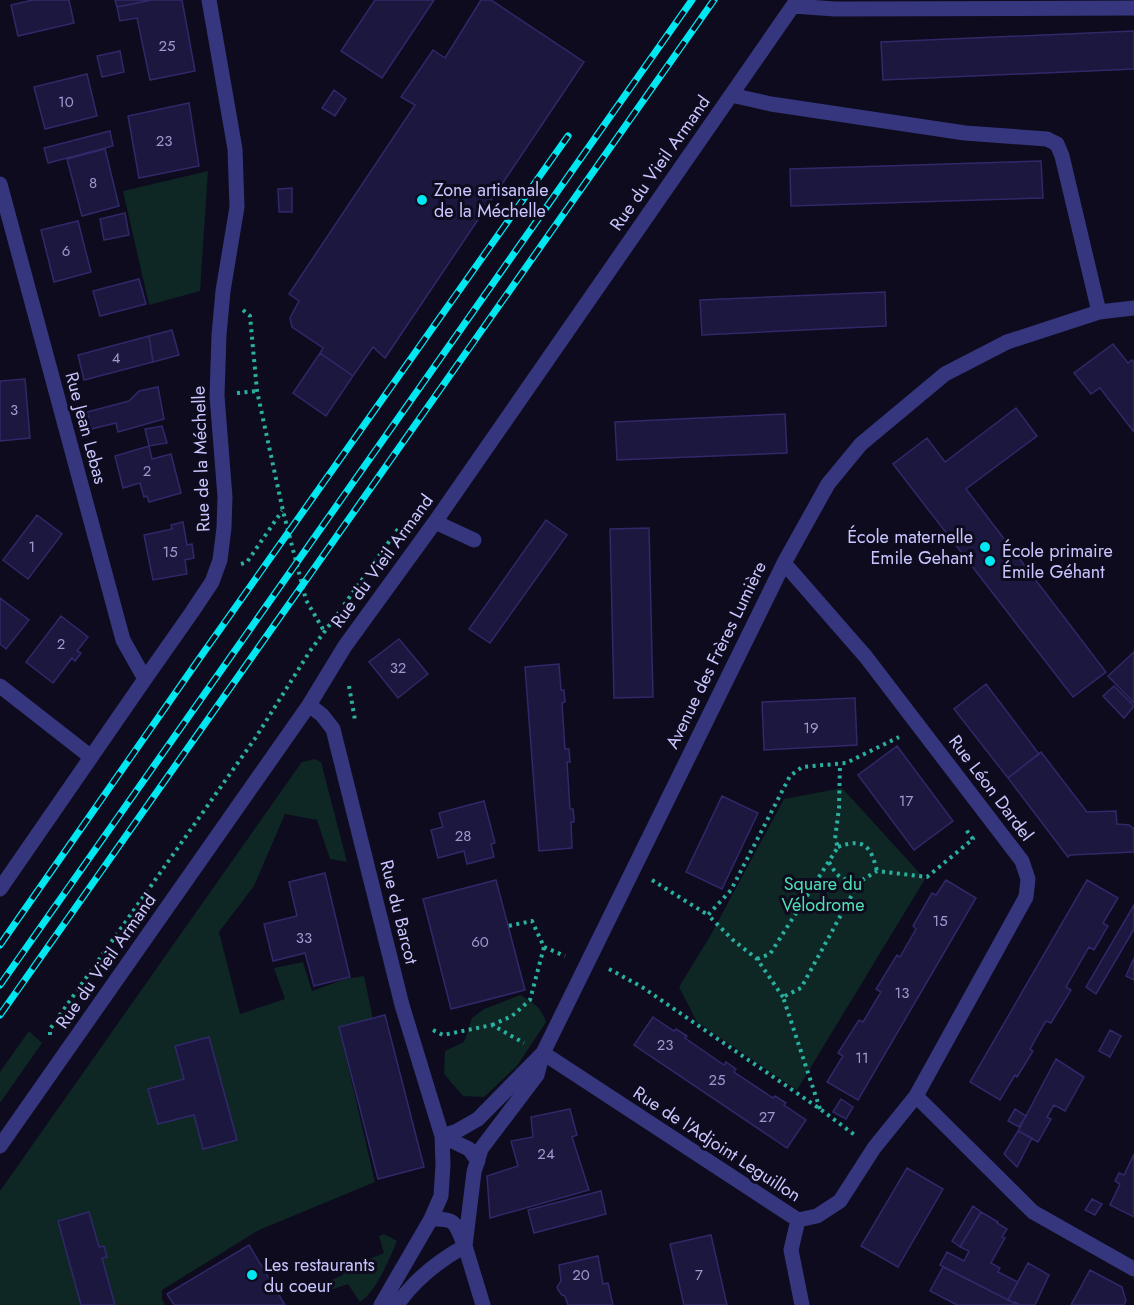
<svg xmlns="http://www.w3.org/2000/svg" width="1134" height="1305" font-family="Jost,sans-serif">
<style>
.green{fill:#0e2624}
.building{fill:#1c173e;stroke:#31286a;stroke-width:1.5}
.lines{fill:none;stroke-linecap:round;stroke-linejoin:round}
.path{stroke:#2ab0a0;stroke-width:4;stroke-dasharray:3 4.5;stroke-linecap:butt}
.minor{stroke:#35367d;stroke-width:15}
.rail-casing{stroke:#00e7f1;stroke-width:7}
.rail{stroke:#0d0b1d;stroke-width:4.5;stroke-dasharray:14;stroke-linecap:butt}
.poi-dot{fill:#00e7f1;stroke:#0d0b1d;stroke-width:2}
.labels{text-anchor:middle;dominant-baseline:central;stroke-width:6;stroke-linejoin:round;paint-order:stroke}
.number-label{font-size:15px;fill:#9e9acf}
.street-label{font-size:18px;fill:#c9c6ff;stroke:#0d0b1d}
.poi-label{font-size:18px;fill:#c9c6ff;stroke:#0d0b1d;text-anchor:start}
.park-label{font-size:18px;fill:#51e0b4;stroke:#0d0b1d}
</style>
<rect width="100%" height="100%" fill="#0d0b1d"/>
<path class="green" d="M208,171L200,291L149,305L123,191Z
M315,759L321,762L347,862L330,859L317,820L285,814L254,886L219,932L240,1014L285,999L274,968L303,962L312,991L345,979L364,976L373,1019L339,1027L375,1182L259,1230L162,1290V1299L165,1305H0V1191L294,773L302,762Z
M842,788L925,879L797,1090L697,1022L679,987L709,938L784,799Z
M520,995C534,1003 541,1007 546,1022L517,1066L484,1097L463,1096L444,1074L445,1051L464,1042L472,1018L484,1009Z
M29,1031L42,1043L0,1103V1072Z
M384,1234L397,1241C390,1258 376,1292 360,1302L348,1284L331,1290L328,1285L329,1281L343,1275L342,1270L384,1253L379,1236Z"/>
<path class="building" d="M33,0H69L74,23L18,36L11,5Z
M115,0H152L117,7Z
M152,0H182L195,71L150,80L137,18L120,21L117,7Z
M375,0H434L382,78L341,51Z
M481,0H491L584,62L385,358L373,347L353,376L320,353L323,348L292,327L290,318L299,301L289,294L415,105L401,97L433,50L445,58Z
M1134,31V69L883,80L881,42Z
M120,51L124,72L102,77L97,56Z
M87,74L97,116L45,129L34,87Z
M334,90L346,99L335,116L322,108Z
M189,103L199,166L139,178L128,116Z
M110,131L113,146L48,163L44,148Z
M105,149L119,206L82,216L67,159Z
M1041,161L1043,198L791,206L790,169Z
M292,188V212H279L278,189Z
M125,213L129,235L104,240L100,219Z
M78,221L91,272L54,282L41,230Z
M139,279L146,304L100,316L93,291Z
M885,292L886,326L702,335L700,300Z
M172,330L179,355L153,362L149,336Z
M149,336L153,362L84,380L78,355Z
M1113,344L1128,363L1132,360L1134,362V432L1100,388L1091,394L1074,373Z
M320,353L353,376L326,416L293,393Z
M25,379L30,438L0,441V381Z
M158,387L164,419L118,432L116,423L91,429L87,412L129,401L139,391Z
M1016,408L1037,436L966,489L1106,672L1073,697L893,464L927,438L945,462Z
M785,414L787,453L617,460L615,422Z
M162,426L167,443L149,446L145,429Z
M149,446L152,459L171,454L181,493L149,502L147,496L144,497L140,483L123,488L115,456Z
M37,515L62,534L28,579L3,560Z
M546,520L567,535L490,643L469,629Z
M183,522L187,545L192,544L194,558L185,560L187,574L153,580L144,535L172,529L171,525Z
M649,528L653,697L614,698L610,529Z
M0,598L29,620L6,649L0,644Z
M61,616L88,637L77,651L81,653L75,661L72,658L53,683L26,662Z
M399,639L428,674L398,698L369,662Z
M1134,652V703L1108,676Z
M559,664L561,690H564L565,702L562,703L565,749H569L570,762H567L570,809H573L574,817V822H571L572,848L539,851L525,667Z
M986,684L1039,754L1008,778L954,709Z
M1114,686L1134,706L1124,718L1103,696Z
M855,698L857,745L764,750L762,702Z
M897,746L953,821L914,850L858,775Z
M1041,752L1087,812L1116,811L1117,824L1129,825L1134,829V852L1070,855L1068,857L1008,778Z
M722,796L758,813L722,889L686,872Z
M484,801L495,843L491,844L494,857L467,864L464,851L438,858L431,830L443,827L439,813Z
M325,873L350,977L314,986L305,953L273,961L264,924L297,916L289,882Z
M496,880L525,990L451,1009L423,899Z
M946,880L976,898L858,1100L827,1082L843,1056L838,1053L859,1020L863,1022L881,992L876,989L897,955L900,957L916,929L913,926L932,893L936,895Z
M1087,880L1118,898L1103,923L1108,926L1094,950L1089,947L1066,987L1071,990L1051,1023L1046,1021L1030,1049L1033,1051L1017,1077L1015,1075L1000,1100L970,1082Z
M1134,905V929L1096,994L1086,987Z
M1134,958V980L1126,976Z
M385,1015L424,1167L378,1179L339,1027Z
M653,1017L674,1031L676,1029L687,1036L685,1038L724,1065L726,1062L736,1069L734,1072L773,1098L775,1096L786,1103L784,1105L806,1120L787,1148L634,1045Z
M1110,1030L1121,1036L1110,1057L1099,1051Z
M209,1037L237,1140L203,1149L194,1115L158,1124L148,1089L184,1079L175,1046Z
M1056,1059L1084,1077L1065,1111L1054,1105L1047,1117L1051,1119L1038,1142L1018,1131Z
M841,1099L853,1107L846,1119L833,1112Z
M570,1109L577,1135L572,1137L589,1190L490,1218L487,1176L518,1166L511,1141L533,1137L531,1117Z
M1015,1109L1026,1116L1019,1127L1008,1121Z
M1018,1131L1032,1138L1017,1167L1004,1154Z
M1134,1154V1217L1110,1205L1120,1184L1115,1181L1119,1173L1124,1175Z
M907,1168L943,1189L898,1267L861,1246Z
M601,1191L606,1214L534,1233L528,1210Z
M1092,1199L1102,1204L1095,1215L1085,1210Z
M973,1206L981,1212L960,1247L952,1241Z
M89,1212L99,1247L104,1246L107,1257L102,1258L115,1305H81L58,1221Z
M981,1212L998,1222L997,1223L1007,1229L1002,1237L1005,1238L991,1263L1000,1268L998,1272L1018,1282L1008,1300L940,1265L947,1252L964,1261L969,1251L960,1247Z
M711,1235L727,1305H684L670,1244Z
M249,1245L285,1305H174L167,1294Z
M598,1256L603,1284L608,1283L613,1305H568L565,1296L562,1295L558,1290L557,1287L561,1281L559,1265Z
M1028,1263L1049,1275L1035,1305H1020L1015,1302L1014,1303L1008,1300Z
M943,1267L1014,1303L1015,1302L1020,1305H957L930,1291Z
M1090,1270L1122,1287L1126,1301L1124,1305H1071Z"/>
<g class="lines">
<path class="path" d="M243,310L250,316L257,391L283,511L306,600L324,631
M237,393L257,391
M241,564L247,562L282,511
M344,605L398,529H403
M349,686L355,720
M838,847C865,837 871,847 877,871
M829,862C838,878 841,880 859,882
M652,880L708,915
M544,947L565,956
M757,959L770,954L838,847L835,839L839,808L840,764
M609,969L642,987L820,1109L856,1136
M783,997L757,959L733,940L708,915L731,890L790,776L802,767L846,763L899,737
M492,1025L512,1016L530,1000L544,947L532,921L508,926
M433,1030L443,1035L492,1025L524,1043
M50,1035V1029L256,737L310,651L340,611
M820,1109L783,997L801,988L859,882L877,871L927,877L973,839L964,827"/>
<path class="minor" d="M793,6L835,9L1134,8
M731,95L771,104L965,133L1047,139L1057,144L1062,156L1099,312
M0,184L123,640L145,679
M435,522L474,540
M784,563L866,657L1022,861L1028,879L1026,897L916,1096L874,1148L840,1201L817,1216L798,1220
M0,686L91,757
M309,705L322,715L333,729L402,1005L442,1136L443,1165L441,1196L431,1219L381,1305
M0,889L145,679L192,612L212,582L220,560L224,528L225,497L217,396L219,335L223,291L237,207L235,149L209,0
M543,1053L798,1220
M916,1096L1033,1212L1134,1269
M442,1136L457,1131L478,1119L543,1053L784,563L828,484L861,444L945,374L1007,342L1099,312L1134,308
M442,1136L469,1149L478,1161
M0,1146L309,705L345,646L435,522L797,0
M431,1219C456,1218 455,1223 464,1244
M798,1220L791,1250L802,1305
M397,1305C415,1279 438,1261 465,1246
M483,1305L465,1246L474,1172L481,1149L537,1075L542,1056"/>
<defs>
<path id="rail" d="M0,945L199,659L568,136
M0,985L692,0
M0,1015L714,0"/>
</defs>
<use href="#rail" class="rail-casing"/>
<use href="#rail" class="rail"/>
</g>
<g class="poi-dot">
<circle cx="422" cy="200" r="6"/>
<circle cx="985" cy="547" r="6"/>
<circle cx="990" cy="561" r="6"/>
<circle cx="252" cy="1275" r="6"/>
</g>
<g class="labels">
<g class="number-label">
<text x="167" y="46">25</text>
<text x="66" y="102">10</text>
<text x="164" y="141">23</text>
<text x="93" y="183">8</text>
<text x="66" y="251">6</text>
<text x="116" y="358">4</text>
<text x="14" y="410">3</text>
<text x="147" y="471">2</text>
<text x="32" y="547">1</text>
<text x="170" y="552">15</text>
<text x="61" y="644">2</text>
<text x="398" y="668">32</text>
<text x="811" y="728">19</text>
<text x="906" y="801">17</text>
<text x="463" y="836">28</text>
<text x="940" y="921">15</text>
<text x="304" y="938">33</text>
<text x="480" y="942">60</text>
<text x="902" y="993">13</text>
<text x="665" y="1045">23</text>
<text x="862" y="1058">11</text>
<text x="717" y="1080">25</text>
<text x="767" y="1117">27</text>
<text x="546" y="1154">24</text>
<text x="581" y="1275">20</text>
<text x="699" y="1275">7</text>
</g>
<g class="street-label">
<text transform="translate(660 163) rotate(-55)">Rue du Vieil Armand</text>
<text transform="translate(86 428) rotate(75)">Rue Jean Lebas</text>
<text transform="translate(201 459) rotate(-92)">Rue de la Méchelle</text>
<text transform="translate(382 561) rotate(-54)">Rue du Vieil Armand</text>
<text transform="translate(716 655) rotate(-64)">Avenue des Frères Lumière</text>
<text transform="translate(991 788) rotate(53)">Rue Léon Dardel</text>
<text transform="translate(399 912) rotate(76)">Rue du Barcot</text>
<text transform="translate(106 961) rotate(-55)">Rue du Vieil Armand</text>
<text transform="translate(717 1144) rotate(33)">Rue de l'Adjoint Leguillon</text>
</g>
<g class="poi-label">
<text x="434" y="190">Zone artisanale<tspan x="434" dy="21">de la Méchelle</tspan></text>
<text x="973" y="537" text-anchor="end">École maternelle<tspan x="973" dy="21">Emile Gehant</tspan></text>
<text x="1002" y="551">École primaire<tspan x="1002" dy="21">Émile Géhant</tspan></text>
<text x="264" y="1265">Les restaurants<tspan x="264" dy="21">du coeur</tspan></text>
</g>
<g class="park-label">
<text x="823" y="884">Square du<tspan x="823" dy="21">Vélodrome</tspan></text>
</g>
</g>
</svg>
